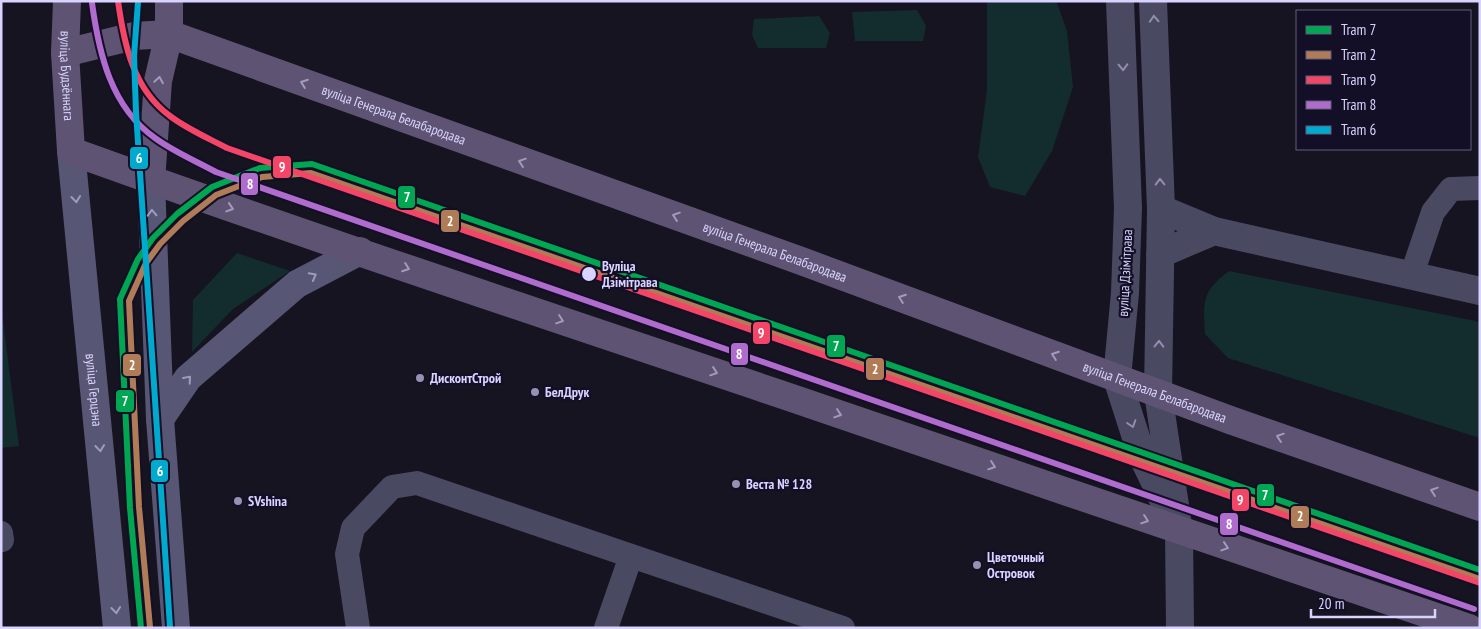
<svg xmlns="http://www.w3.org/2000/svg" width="1481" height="629" font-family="'PT Sans Narrow',sans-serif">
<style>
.green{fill:#132c2d}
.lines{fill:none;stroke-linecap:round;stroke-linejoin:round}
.service{stroke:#4a4962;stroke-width:24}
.minor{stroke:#4a4962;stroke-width:28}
.secondary{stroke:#575674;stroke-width:28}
.primary{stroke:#5e5373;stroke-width:28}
.tram-1-casing{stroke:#130f26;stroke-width:10}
.tram-2-casing{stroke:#130f26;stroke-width:10}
.tram-3-casing{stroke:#130f26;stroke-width:10}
.tram-4-casing{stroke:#130f26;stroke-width:10}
.tram-5-casing{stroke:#130f26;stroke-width:10}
.tram-1{stroke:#00a651;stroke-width:6}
.tram-2{stroke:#b07c57;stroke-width:6}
.tram-3{stroke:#f34667;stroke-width:6}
.tram-4{stroke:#b06ccc;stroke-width:6}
.tram-5{stroke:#00a9ce;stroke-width:6}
.oneway{stroke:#928eb0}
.oneway2{stroke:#a29ac0}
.oneway3{stroke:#9e9bc0}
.stop-dot{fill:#d9d4ff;stroke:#130f26;stroke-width:2}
.poi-dot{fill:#9591b1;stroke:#130f26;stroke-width:2}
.labels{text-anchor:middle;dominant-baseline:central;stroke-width:4.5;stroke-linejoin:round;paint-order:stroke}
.street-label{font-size:14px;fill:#d9d4ff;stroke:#130f26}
.stop-label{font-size:14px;font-weight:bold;fill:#d9d4ff;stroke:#130f26;text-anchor:start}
.poi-label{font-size:14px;font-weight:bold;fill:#d9d4ff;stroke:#130f26;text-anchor:start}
.line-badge{stroke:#130f26;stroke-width:2}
.badge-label{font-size:14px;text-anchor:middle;font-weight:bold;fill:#fff}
</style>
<rect width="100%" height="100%" fill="#161421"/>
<path class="green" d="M987,1H1048L1057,3L1067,31L1073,87L1052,151L1025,196L990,187L978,157L987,90Z
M917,10L926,26L923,41H855L852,12Z
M819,16L830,33L826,48H758L752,35L754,19Z
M237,253L290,271L233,309L192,352L193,300Z
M1229,271L1480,322V438L1228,358L1205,334C1203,302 1202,291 1229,271Z
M1,305L19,446L1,448Z"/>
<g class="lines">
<path class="service" d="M1411,277L1433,212L1451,189L1480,188
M1,533L2,540
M358,628L347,554L353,528L392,487L417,483L843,628
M606,628L631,556"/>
<path class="minor" d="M1120,1L1128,208L1125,293L1117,378L1141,453L1168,510
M1153,1L1161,209L1158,393L1179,532L1180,628
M1161,209L1214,231L1480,291
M1160,254L1214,231"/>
<g class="secondary">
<path id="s1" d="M71,151L117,628"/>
<path d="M151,181L160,419L176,628"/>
<path d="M160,419L188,378L297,284L360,251"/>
</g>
<g class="primary">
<path id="s2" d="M67,1L65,53L71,151C306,236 543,314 780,394C1010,472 1238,551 1469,628"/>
<path id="s3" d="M65,53L134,36L169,34L804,262L1230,420L1480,507"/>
<path d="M151,181L158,81L169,34V1"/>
</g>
<defs>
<path id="tram-1" d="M141,628L130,508L120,299L138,259L153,238L177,214L212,187L260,168L312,164L1480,570"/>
<path id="tram-2" d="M150,627L139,507L129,301L146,263L160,244L183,221L216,195L262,177L311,173L1477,578"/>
<path id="tram-3" d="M118,1C124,44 133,89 170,116C187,129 208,138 227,148L1480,583"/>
<path id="tram-4" d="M92,3C99,54 111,107 155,138C174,152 196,161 216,172L1474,609"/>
<path id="tram-5" d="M138,2L134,56L136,112L170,627"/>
</defs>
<use href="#tram-1" class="tram-1-casing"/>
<use href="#tram-2" class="tram-2-casing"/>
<use href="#tram-3" class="tram-3-casing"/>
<use href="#tram-4" class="tram-4-casing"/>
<use href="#tram-5" class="tram-5-casing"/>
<use href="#tram-1" class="tram-1"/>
<use href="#tram-2" class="tram-2"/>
<use href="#tram-3" class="tram-3"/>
<use href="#tram-4" class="tram-4"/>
<use href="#tram-5" class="tram-5"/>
</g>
<defs><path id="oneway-chevron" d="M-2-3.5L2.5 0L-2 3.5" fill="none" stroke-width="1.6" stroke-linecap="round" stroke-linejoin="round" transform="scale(1.25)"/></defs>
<g class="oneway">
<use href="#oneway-chevron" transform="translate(1154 19) rotate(-93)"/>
<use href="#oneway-chevron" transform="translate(1123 67) rotate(88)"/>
<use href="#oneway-chevron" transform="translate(1160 182) rotate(-91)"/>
<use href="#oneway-chevron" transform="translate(1159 344) rotate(-89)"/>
<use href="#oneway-chevron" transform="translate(1132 424) rotate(72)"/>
</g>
<g class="oneway2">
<use href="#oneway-chevron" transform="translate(159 80) rotate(-81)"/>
<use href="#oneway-chevron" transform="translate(304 83) rotate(-160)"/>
<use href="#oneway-chevron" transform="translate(522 162) rotate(-161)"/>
<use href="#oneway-chevron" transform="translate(230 208) rotate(18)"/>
<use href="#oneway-chevron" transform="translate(676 216) rotate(-161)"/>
<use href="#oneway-chevron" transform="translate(406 268) rotate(20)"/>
<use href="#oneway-chevron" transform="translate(902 298) rotate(-160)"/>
<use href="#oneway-chevron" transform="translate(560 320) rotate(19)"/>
<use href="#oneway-chevron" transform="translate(1055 355) rotate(-160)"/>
<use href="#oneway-chevron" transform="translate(714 372) rotate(19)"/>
<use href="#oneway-chevron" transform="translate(838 414) rotate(19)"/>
<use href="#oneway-chevron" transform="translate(1280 437) rotate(-161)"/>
<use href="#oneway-chevron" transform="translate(992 466) rotate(19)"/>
<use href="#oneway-chevron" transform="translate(1434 491) rotate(-161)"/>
<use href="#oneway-chevron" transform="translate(1145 520) rotate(19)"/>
<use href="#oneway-chevron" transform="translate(1225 547) rotate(18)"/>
</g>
<g class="oneway3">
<use href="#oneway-chevron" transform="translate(76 199) rotate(84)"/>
<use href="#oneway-chevron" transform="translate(152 213) rotate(-92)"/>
<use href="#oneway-chevron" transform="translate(313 276) rotate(-28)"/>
<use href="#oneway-chevron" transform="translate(188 379) rotate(-49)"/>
<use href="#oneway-chevron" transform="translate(100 448) rotate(84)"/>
<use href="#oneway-chevron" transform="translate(116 610) rotate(84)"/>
</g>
<circle class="stop-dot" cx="589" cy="274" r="8"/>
<g class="poi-dot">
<circle cx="420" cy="378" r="5"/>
<circle cx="535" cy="392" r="5"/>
<circle cx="736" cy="484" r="5"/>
<circle cx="238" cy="501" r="5"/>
<circle cx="977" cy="565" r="5"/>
</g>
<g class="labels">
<g class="street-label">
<text stroke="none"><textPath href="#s2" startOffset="75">вуліца Будзённага</textPath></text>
<text stroke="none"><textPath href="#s3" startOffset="345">вуліца Генерала Белабародава</textPath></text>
<text stroke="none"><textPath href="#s3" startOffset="750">вуліца Генерала Белабародава</textPath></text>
<text transform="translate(1125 273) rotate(-87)">вуліца Дзімітрава</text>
<text stroke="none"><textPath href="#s1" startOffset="240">вуліца Герцэна</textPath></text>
<text stroke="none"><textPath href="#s3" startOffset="1155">вуліца Генерала Белабародава</textPath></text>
</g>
<g class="stop-label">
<text x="602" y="266">Вуліца<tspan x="602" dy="16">Дзімітрава</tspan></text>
</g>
<g class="poi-label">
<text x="430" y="378">ДисконтСтрой</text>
<text x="545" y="392">БелДрук</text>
<text x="746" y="484">Веста № 128</text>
<text x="248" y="501">SVshina</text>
<text x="987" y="557">Цветочный<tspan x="987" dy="16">Островок</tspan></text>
</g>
</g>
<g class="line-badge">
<rect x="129" y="146" width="20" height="24" rx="5" fill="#00a9ce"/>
<rect x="272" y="155" width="20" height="24" rx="5" fill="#f34667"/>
<rect x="240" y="172" width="19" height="24" rx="5" fill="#b06ccc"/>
<rect x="397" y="185" width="19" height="24" rx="5" fill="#00a651"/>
<rect x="440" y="209" width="20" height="24" rx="5" fill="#b07c57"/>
<rect x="752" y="321" width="19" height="24" rx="5" fill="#f34667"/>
<rect x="826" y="334" width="20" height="24" rx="5" fill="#00a651"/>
<rect x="730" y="342" width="19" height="24" rx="5" fill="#b06ccc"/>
<rect x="122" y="353" width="20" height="24" rx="5" fill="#b07c57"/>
<rect x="865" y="357" width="20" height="24" rx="5" fill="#b07c57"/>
<rect x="115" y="389" width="20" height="24" rx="5" fill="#00a651"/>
<rect x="150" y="459" width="19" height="24" rx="5" fill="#00a9ce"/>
<rect x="1256" y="483" width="19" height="24" rx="5" fill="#00a651"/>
<rect x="1231" y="488" width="19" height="24" rx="5" fill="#f34667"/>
<rect x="1290" y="505" width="20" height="24" rx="5" fill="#b07c57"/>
<rect x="1219" y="512" width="20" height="24" rx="5" fill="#b06ccc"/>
</g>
<g class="badge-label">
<text x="139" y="163">6</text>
<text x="282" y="172">9</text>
<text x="250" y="189">8</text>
<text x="407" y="202">7</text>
<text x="450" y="226">2</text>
<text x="761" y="338">9</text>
<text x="836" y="351">7</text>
<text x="739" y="359">8</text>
<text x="132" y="370">2</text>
<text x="875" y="374">2</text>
<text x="125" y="406">7</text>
<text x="160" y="476">6</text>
<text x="1265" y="500">7</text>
<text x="1240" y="505">9</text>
<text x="1300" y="521">2</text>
<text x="1229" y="529">8</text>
</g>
<rect width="1481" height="629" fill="none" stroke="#d9d4ff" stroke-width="5"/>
<rect x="1296" y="10" width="175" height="140" fill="#130f26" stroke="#625e7d"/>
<rect x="1306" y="26" width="25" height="8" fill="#00a651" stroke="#625e7d"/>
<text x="1341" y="35" font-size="15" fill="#d9d4ff">Tram 7</text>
<rect x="1306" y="51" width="25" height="8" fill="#b07c57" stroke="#625e7d"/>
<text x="1341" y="60" font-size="15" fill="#d9d4ff">Tram 2</text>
<rect x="1306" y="76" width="25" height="8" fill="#f34667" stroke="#625e7d"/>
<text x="1341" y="85" font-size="15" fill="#d9d4ff">Tram 9</text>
<rect x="1306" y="101" width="25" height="8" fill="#b06ccc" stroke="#625e7d"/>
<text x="1341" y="110" font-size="15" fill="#d9d4ff">Tram 8</text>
<rect x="1306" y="126" width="25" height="8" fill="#00a9ce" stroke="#625e7d"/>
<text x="1341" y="135" font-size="15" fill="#d9d4ff">Tram 6</text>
<path d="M1311 609v8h124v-8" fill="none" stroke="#d9d4ff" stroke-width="2.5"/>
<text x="1318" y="609" font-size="15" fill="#d9d4ff" stroke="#130f26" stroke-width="4" paint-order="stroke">20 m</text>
</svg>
